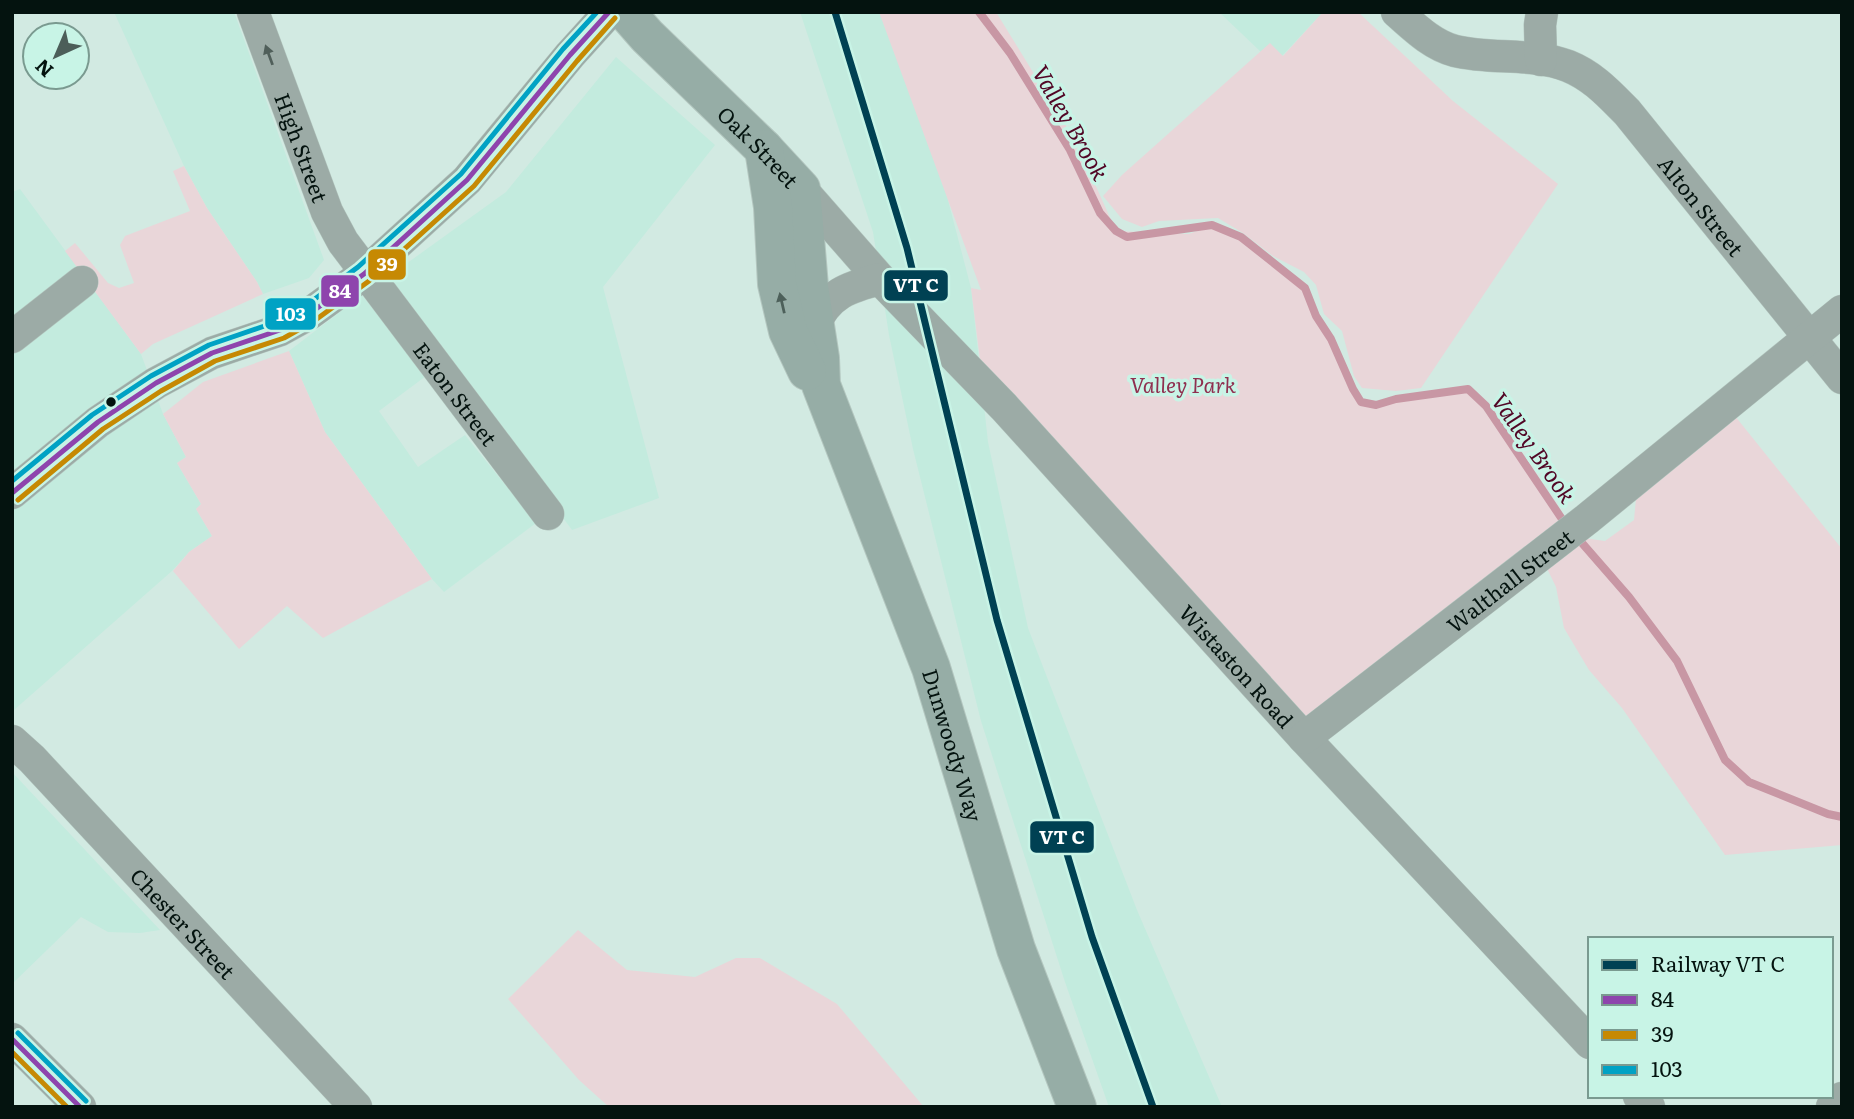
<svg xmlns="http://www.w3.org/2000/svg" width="1854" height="1119" font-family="Literata,serif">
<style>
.built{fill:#c3ebde}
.green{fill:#e9d6d9}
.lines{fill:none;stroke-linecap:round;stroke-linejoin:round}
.stream{stroke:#c897a4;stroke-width:8}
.minor-casing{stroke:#b3c6bf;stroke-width:33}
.major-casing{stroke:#b3c6bf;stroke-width:40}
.minor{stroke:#9caba6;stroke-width:32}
.major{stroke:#96ada6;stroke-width:38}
.bus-1-casing{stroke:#c8f4e6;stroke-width:10}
.bus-2-casing{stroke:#c8f4e6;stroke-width:10}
.bus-3-casing{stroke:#c8f4e6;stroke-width:10}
.bus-1{stroke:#8e44ad;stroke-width:5}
.bus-2{stroke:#c68903;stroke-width:5}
.bus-3{stroke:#00a2c4;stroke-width:5}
.rail-1-casing{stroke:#c8f4e6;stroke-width:12}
.rail-1{stroke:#004153;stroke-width:7}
.oneway{fill:#505f5a}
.oneway2{fill:#4d605a}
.bus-dot{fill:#04130f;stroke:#c8f4e6;stroke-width:2.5}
.labels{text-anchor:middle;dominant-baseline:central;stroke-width:7;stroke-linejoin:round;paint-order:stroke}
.street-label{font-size:21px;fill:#04130f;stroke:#c8f4e6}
.park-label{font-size:21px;font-style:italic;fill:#8f2f4f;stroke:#c8f4e6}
.water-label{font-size:23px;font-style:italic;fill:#510625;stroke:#c8f4e6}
.line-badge{stroke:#c8f4e6;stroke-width:2.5}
.badge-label{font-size:19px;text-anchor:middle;font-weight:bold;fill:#fff}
</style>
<rect width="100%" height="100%" fill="#d2eae2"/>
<path class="built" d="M114,12H234L324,260L309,278L263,294L257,282L207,208L184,166Z
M800,12H883L933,143L971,288L988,442L1028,628L1137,910L1222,1107H1109L1065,982L981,721L913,449L889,335L873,232Z
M1219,12H1323L1282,56L1270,44L1261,52Z
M616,57L715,145L603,287L659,498L572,530L390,286L392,274L506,192Z
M20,189L141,354L163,414L186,457L177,463L201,504L196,509L212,536L189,552L172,571L14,710L12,192Z
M362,295L426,376L379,411L418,467L465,435L536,523L444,592L432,579L325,432L289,351Z
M12,772L160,930L140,933L108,932L81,917L12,984Z"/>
<path class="green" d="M879,12H996L1077,144L1116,231L1189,234L1212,225L1241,237L1305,288L1353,389L1361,402L1376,405L1396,399L1468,389L1526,465L1557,513L1560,539L1576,537L1605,541L1634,520L1638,477L1731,411L1842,549V845L1725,855L1622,708L1589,670L1564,628L1556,587L1540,554L1304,738L983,384L971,288L981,290Z
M1323,12H1358L1453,101L1558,184L1421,388L1396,391L1362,388L1354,376L1342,331L1324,314L1316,285L1304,272L1273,256L1243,233L1218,218L1159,221L1142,227L1122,219L1103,196L1122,175L1270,43L1283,56Z
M184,166L207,208L257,282L263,294L153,344L141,354L65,251L75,243L108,283L119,288L134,283L120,245L125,236L190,211L173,171Z
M289,351L325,432L432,579L323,638L287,606L239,649L173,571L189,552L212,536L196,509L201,504L177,463L186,457L163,414L203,382Z
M578,930L627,970L695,977L736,958H760L837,1004L924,1107H609L579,1080L508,999Z"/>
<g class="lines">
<path class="stream" d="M979,12L1010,53L1070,150L1100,213L1116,231L1127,237L1212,225L1241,237L1305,288L1316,316L1331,339L1353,389L1361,402L1376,405L1396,399L1468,389L1486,406L1566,525
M1575,535L1629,597L1677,661L1725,760L1749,782L1828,814L1842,817"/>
<defs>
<g id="minor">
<path id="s1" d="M253,12L327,212L343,242L548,514"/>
<path id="s2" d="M1397,12C1414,27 1432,45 1455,51C1492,60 1532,52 1568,66C1593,76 1609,94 1627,112L1842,378"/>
<path d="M1541,60L1540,25L1542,12"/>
<path id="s3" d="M801,189L880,279L1004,407L1304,738L1590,1043"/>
<path d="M814,326C827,294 849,287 880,279"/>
<path d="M12,337L82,282"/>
<path d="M12,493L98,422L156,383L212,353L280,330L309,314L364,274L467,180L570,55L609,12"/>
<path id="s4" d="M1304,738L1587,519L1842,311"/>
<path id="s5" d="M12,741L32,759L356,1107"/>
<path d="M12,1039L80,1107"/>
<path d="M1639,1096L1649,1107"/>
<path d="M1832,1107L1842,1098"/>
</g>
<g id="major">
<path id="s6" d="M626,12L647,36L764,149L801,189L809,287L820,358L821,385L931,668L1016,949L1077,1107"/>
<path d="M764,149L773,207L777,284L788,331L807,371"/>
</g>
</defs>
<use href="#minor" class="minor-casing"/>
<use href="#major" class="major-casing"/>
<use href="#minor" class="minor"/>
<use href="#major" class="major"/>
<defs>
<path id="bus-1" d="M12,493L98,422L156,383L212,353L280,330L309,314L364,274L467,180L570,55L609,12
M12,1039L80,1107"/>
<path id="bus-2" d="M18,500L103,429L161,391L215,361L284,338L314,321L369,281L474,186L577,61L615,18
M12,1052L67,1107"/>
<path id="bus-3" d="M12,481L92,415L151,376L209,345L276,322L304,307L358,267L461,174L563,49L597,12
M18,1033L86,1101"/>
</defs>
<use href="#bus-1" class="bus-1-casing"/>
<use href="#bus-2" class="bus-2-casing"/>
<use href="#bus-3" class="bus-3-casing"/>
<use href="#bus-1" class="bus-1"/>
<use href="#bus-2" class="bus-2"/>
<use href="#bus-3" class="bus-3"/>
<defs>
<path id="rail-1" d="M835,12L907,248L997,620L1092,937L1153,1107"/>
</defs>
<use href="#rail-1" class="rail-1-casing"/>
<use href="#rail-1" class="rail-1"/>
</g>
<defs><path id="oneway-solid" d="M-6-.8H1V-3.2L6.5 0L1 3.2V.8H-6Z" transform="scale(1.75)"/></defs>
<use class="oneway" href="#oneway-solid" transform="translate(269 55) rotate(-110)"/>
<use class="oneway2" href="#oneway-solid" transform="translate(782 303) rotate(-103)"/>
<circle class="bus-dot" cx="111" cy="402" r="6"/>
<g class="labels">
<g class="street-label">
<text stroke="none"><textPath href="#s1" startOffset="144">High Street</textPath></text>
<text stroke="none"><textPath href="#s6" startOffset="189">Oak Street</textPath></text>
<text stroke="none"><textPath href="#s2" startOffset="380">Alton Street</textPath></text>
<text stroke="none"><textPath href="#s1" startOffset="436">Eaton Street</textPath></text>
<text stroke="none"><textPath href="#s4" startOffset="259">Walthall Street</textPath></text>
<text stroke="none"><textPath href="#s3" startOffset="646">Wistaston Road</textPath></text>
<text stroke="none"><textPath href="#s6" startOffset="830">Dunwoody Way</textPath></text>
<text stroke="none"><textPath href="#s5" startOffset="250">Chester Street</textPath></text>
</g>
<g class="park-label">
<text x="1183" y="383">Valley Park</text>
</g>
<g class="water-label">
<text transform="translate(1072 122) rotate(60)">Valley Brook</text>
<text transform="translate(1535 447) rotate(55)">Valley Brook</text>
</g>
</g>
<g class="line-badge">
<rect x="367" y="248" width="40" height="33" rx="7" fill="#c68903"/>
<rect x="883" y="269" width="66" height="33" rx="7" fill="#004153"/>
<rect x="320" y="274" width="40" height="34" rx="7" fill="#8e44ad"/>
<rect x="264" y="297" width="53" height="34" rx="7" fill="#00a2c4"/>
<rect x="1029" y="820" width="66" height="34" rx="7" fill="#004153"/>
</g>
<g class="badge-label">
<text x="387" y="271">39</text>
<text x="916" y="292">VT C</text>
<text x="340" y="298">84</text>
<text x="291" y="321">103</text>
<text x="1062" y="844">VT C</text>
</g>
<rect width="1854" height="1119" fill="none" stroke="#04130f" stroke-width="28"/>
<rect x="1588" y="937" width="245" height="161" fill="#c8f4e6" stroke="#7a9a90" stroke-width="2"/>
<rect x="1602" y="960" width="35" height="10" fill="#004153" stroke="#7a9a90" stroke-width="2"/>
<text x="1651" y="972" font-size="21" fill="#04130f">Railway VT C</text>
<rect x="1602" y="995" width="35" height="10" fill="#8e44ad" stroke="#7a9a90" stroke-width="2"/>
<text x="1651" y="1007" font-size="21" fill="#04130f">84</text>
<rect x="1602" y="1030" width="35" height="10" fill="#c68903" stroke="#7a9a90" stroke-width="2"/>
<text x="1651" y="1042" font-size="21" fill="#04130f">39</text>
<rect x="1602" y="1065" width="35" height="10" fill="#00a2c4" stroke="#7a9a90" stroke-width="2"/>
<text x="1651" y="1077" font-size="21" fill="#04130f">103</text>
<g transform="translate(56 56) rotate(224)"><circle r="33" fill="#c8f4e6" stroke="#7a9a90" stroke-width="2"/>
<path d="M0-5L12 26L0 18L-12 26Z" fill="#4c5e59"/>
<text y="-10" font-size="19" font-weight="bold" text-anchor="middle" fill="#04130f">N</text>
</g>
</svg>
